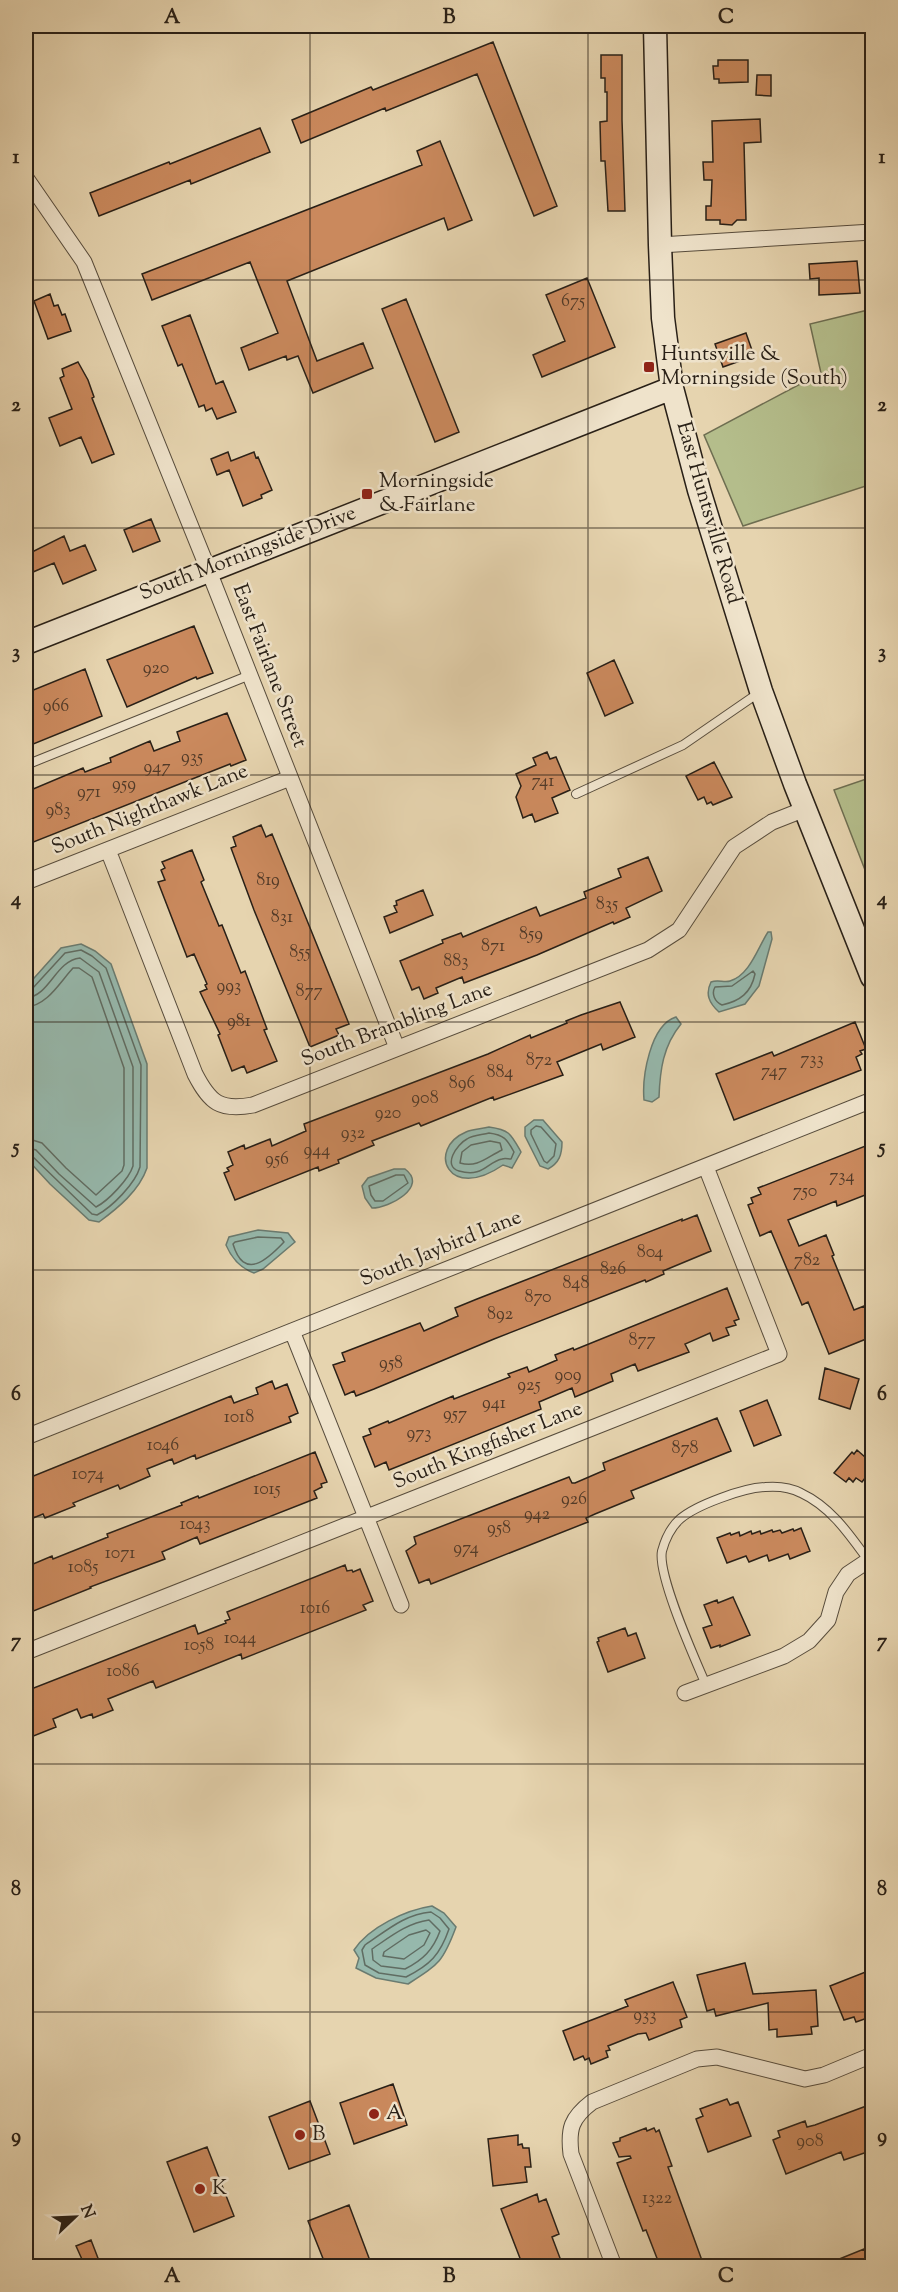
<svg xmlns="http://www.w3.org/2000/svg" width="898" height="2292" font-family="'Sorts Mill Goudy',serif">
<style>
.green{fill:#b4bd8b;stroke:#6e6e51;stroke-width:1.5}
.water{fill:#96b8ac;stroke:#6a7b70;stroke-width:1.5}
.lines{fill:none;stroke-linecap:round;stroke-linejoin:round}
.shore{stroke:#606c62;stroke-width:1.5}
.building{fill:#ca895d;stroke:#292017;stroke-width:1.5}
.lane-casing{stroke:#584d3d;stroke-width:10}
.street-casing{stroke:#584d3d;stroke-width:17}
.secondary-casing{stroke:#292017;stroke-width:25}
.lane{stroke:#efe3cb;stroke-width:8}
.street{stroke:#efe3cb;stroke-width:15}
.secondary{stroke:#efe3cb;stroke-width:22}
.grid{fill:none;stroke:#292017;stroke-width:1.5;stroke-opacity:0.55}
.poi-dot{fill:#8f2418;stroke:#efe3cb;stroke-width:2}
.labels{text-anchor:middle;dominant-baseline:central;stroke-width:5;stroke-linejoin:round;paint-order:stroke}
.number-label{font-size:18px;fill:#513a28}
.poi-label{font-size:21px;fill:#292017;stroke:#efe3cb;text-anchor:start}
.street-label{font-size:21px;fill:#292017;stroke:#efe3cb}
.neatline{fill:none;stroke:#292017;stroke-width:2}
.grid-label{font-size:20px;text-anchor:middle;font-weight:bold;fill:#292017}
</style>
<rect width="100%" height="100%" fill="#e6d4af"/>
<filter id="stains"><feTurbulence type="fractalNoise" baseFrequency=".00333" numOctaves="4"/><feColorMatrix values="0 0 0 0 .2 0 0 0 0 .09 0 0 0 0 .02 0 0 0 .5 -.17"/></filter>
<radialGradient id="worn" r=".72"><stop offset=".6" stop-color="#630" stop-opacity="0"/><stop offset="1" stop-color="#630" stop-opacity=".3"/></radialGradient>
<path class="green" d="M872,309V484L743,526L704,435L821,373L810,324Z
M872,777V888L834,790Z"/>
<path class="water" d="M768,932H771L772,939L759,986L745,1004L719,1012C709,1003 705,994 711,982C718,979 724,983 730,981C750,975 758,947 768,932Z
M81,944L95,951L111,964L147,1064V1168C139,1191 118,1208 99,1222L89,1220L50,1184L26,1158V987L61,948Z
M676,1017L681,1024C663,1046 660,1070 659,1097L652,1102L644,1100C642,1077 650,1025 676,1017Z
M534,1120H543L562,1142C562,1155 559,1163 548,1169L540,1166L525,1136V1127Z
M489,1127C510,1130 511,1134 521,1152L512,1168L503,1165C448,1203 426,1149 466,1132C473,1129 482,1129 489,1127Z
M394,1169H405C429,1187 389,1208 372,1208L365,1198L362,1186L368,1178Z
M258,1230L288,1233L295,1242L263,1269L254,1273C240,1268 232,1259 226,1245L229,1237Z
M432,1906L444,1913L456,1927C443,1962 439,1964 408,1984L376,1978L356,1968L359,1958L354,1950C369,1927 406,1910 432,1906Z"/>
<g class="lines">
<path class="shore" d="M753,971L755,974C751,993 740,1001 722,1005C715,1002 711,994 715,987L732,986Z
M26,991L32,989L65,953L81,950L92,956L106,968L141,1065L140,1167C135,1184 112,1207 97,1215L92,1214L32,1156L26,1154
M26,998C50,996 55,961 80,958L99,972L133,1067V1166C129,1179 108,1201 96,1207L59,1174L36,1150L26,1147
M26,1007C47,1006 60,982 73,968H79L92,977L124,1068V1165L122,1171L96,1195L66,1168L42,1143L26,1138
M536,1126L541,1127L556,1144L554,1156L547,1163L544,1161L531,1134V1130Z
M489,1133C504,1135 507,1139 514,1152L511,1159C508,1159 505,1158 502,1159C487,1162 483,1178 459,1171C442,1166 457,1144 467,1139C473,1135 482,1135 489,1133Z
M490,1141L500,1143L502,1150C487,1157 478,1168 460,1163L462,1152L471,1145Z
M396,1175H404L408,1183L383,1201H375L371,1195L369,1186Z
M258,1237L281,1238L284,1242C267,1260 244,1281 233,1244L235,1242Z
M431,1912L440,1918L449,1929C440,1955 430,1965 406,1977L379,1973L365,1965L362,1950L365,1945C386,1931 405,1914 431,1912Z
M429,1920L440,1931C433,1950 423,1960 405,1969L381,1966L373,1960L372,1949C390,1937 407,1923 429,1920Z
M426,1930L430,1933L424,1945L404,1959L383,1956L384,1952L409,1935Z"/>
</g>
<path class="building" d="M493,42L557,206L534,216L477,74L386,111L385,108L301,143L292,120L371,87L373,90Z
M601,55H622V120L625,211H608L605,161H601L600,122L607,121V92H605V78H601Z
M718,60H748V82L719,83V79H714L713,66H718Z
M757,75H771V96L756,95Z
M760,119L761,142L744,143L746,220H737L732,225L720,224V220H706V206H711L712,180H704L703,162H713L712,121Z
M260,128L270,152L191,184L190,180L99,216L90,193L169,162L170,164Z
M440,141L472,220L448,230L444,218L287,281L317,361L363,343L373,368L313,393L298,356L287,360L286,356L249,370L241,348L278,333L250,262L152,300L142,274L422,165L417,151Z
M857,261L860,293L819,295V278L810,279L809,264Z
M587,278L615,347L542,377L533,355L565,341L546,295Z
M50,294L54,306L58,305L62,315L65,314L71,331L48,339L34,301Z
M406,299L459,432L435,442L382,309Z
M190,315L216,384L223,381L236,412L217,419L212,408L206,411L204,405L199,407L182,364L178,366L162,326Z
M746,333L754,356L723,367L715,344Z
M78,362L88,380L94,397L92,398L114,454L92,463L81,437L60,446L49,418L72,409L60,378L64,376L62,369Z
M228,452L231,461L254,452L256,458L258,457L272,490L261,495L262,498L243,506L229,470L217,475L211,459Z
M151,519L160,541L133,552L124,530Z
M64,536L70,551L85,545L96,570L63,584L54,563L26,575V555Z
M194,626L213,673L197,679L196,677L127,707L107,660Z
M614,660L633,703L605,716L587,673Z
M85,669L102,716L26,747V693Z
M227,713L246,760L231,766L230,764L26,845V792L83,768L85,772L111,762L110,758L150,741L154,751L180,741L177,732Z
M547,752L550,759L556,757L570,790L552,798L558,813L535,822L532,814L523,818L516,797L521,786L516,774L536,765L533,758Z
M714,762L732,797L713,805L711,802L707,804L704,797L698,800L686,776Z
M261,825L266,837L272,834L349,1024L336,1029L339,1035L310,1047L254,910L231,848L236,846L233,837Z
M192,850L204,880L201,882L219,926L222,925L241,973L245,971L267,1029L264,1030L277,1061L247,1073L244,1066L232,1071L218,1035L220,1034L200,992L207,989L205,985L207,984L194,954L187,957L158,882L165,880L161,870L165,868L162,862Z
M648,857L662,891L626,908L630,917L614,924L613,922L537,955L464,983L462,977L436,988L438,993L424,999L419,987L412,990L400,961L443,943L442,940L461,933L463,937L536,907L540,916L586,898L584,892L621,877L618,869Z
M423,890L433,915L390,933L384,917L397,912L394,906L397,905L396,901Z
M620,1002L635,1037L603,1050L601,1044L557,1062L563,1075L494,1100L493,1097L421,1126L419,1123L372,1141L374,1145L338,1160L339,1163L319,1171L318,1167L235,1200L224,1173L229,1171L227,1168L233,1165L228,1152L244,1145L245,1149L270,1139L272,1146L306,1131L304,1124L488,1054L530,1035L531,1038L567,1023L566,1021L581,1015Z
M855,1022L866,1049L860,1051L862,1054L856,1057L861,1070L734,1120L716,1074L772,1052L774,1056Z
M873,1143V1192L837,1206L836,1201L788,1220L799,1246L826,1235L834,1255L832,1256L854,1310L864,1306L872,1326L867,1328L871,1337L829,1354L808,1302L802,1305L771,1231L760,1236L748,1205L753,1203L751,1198L761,1194L758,1188Z
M697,1215L711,1251L663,1271L664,1274L646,1282L645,1280L494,1339L374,1389L356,1396L354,1391L345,1395L333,1365L345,1361L342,1353L420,1323L424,1331L458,1316L455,1308L477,1299L682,1219V1221Z
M727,1288L739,1319L734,1321L736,1325L726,1328L729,1335L713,1341L710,1333L685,1344L689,1352L673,1358L638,1371L635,1364L611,1374L613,1381L575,1397L572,1388L539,1402L541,1409L389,1470L386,1462L375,1467L363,1437L371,1434L369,1429L388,1421L389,1423L453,1396L454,1399L510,1377L508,1374L527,1367L529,1372L557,1360L555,1355L573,1348L574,1350Z
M825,1368L859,1379L850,1409L819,1399Z
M272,1381L275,1389L287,1384L298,1413L289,1417L291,1422L196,1459L195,1455L174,1464L172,1459L147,1469L150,1476L120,1489L118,1485L73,1503L75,1506L45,1518L43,1514L26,1521V1479L231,1396L234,1403L258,1394L256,1388Z
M767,1400L781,1435L754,1446L740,1411Z
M717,1418L731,1451L631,1491L634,1498L595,1514L586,1518L588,1522L431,1584L429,1579L419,1583L406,1551L416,1544L414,1537L569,1477L572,1483H575L605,1470L603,1463Z
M873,1448V1485L865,1478L862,1482L856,1478L853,1482L849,1478L846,1482L834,1473L852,1452L854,1454L857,1450L865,1457Z
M315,1452L327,1482L321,1484L322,1487L314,1491L317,1498L200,1544L197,1537L162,1552L165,1559L90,1587L91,1588L26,1614V1567L52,1556L53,1559L108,1537L107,1534L182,1505L181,1503L198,1496L199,1498Z
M801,1528L810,1551L790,1559L788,1554L769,1561L767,1555L749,1562L746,1556L727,1563L717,1538L730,1533L731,1535L739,1532L740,1536L751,1531L752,1534L760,1531L761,1534L772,1530L773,1532L780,1530L782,1533L793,1529L794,1531Z
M345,1565L347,1571L352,1570L353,1572L360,1569L373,1601L363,1605L366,1610L242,1659L241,1654L156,1688L153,1681L108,1699L113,1710L93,1718L92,1714L81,1718L77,1709L53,1719L56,1727L26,1739V1691L195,1625L198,1634L226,1623L225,1621L230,1619L227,1612Z
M733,1597L750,1635L720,1647V1645L711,1648L703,1628L712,1625L704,1605L717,1600L718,1603Z
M625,1628L628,1636L636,1633L645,1658L608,1672L597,1642L599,1641L598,1638Z
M745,1963L753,1994L816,1990L818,2026L811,2027L812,2034L777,2037V2029L769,2030L768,2003L716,2016L714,2009L707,2011L697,1975Z
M873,1969V2016L856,2022L854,2017L844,2020L830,1986Z
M673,1982L687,2017L680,2020L682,2027L649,2040L646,2033L638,2034L608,2046L610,2050L606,2051L608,2057L591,2064L589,2058L585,2060L583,2056L574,2060L563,2031L628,2006L625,2000Z
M393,2084L407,2125L354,2144L340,2103Z
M727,2099L730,2105L738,2102L751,2136L708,2152L696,2119L703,2116L700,2109Z
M310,2101L330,2154L289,2169L269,2117Z
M869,2105L873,2115V2150L844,2160L841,2152L786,2174L773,2140L780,2137L778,2131L805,2121L807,2127L815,2125Z
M646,2128L647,2131L654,2128L656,2132L659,2130L672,2166L668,2167L704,2266H660L646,2230L643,2231L617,2163L631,2158L630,2156L619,2157L613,2143L620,2141V2138Z
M518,2135V2145L522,2144L523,2148H529L531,2167H525L527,2182L493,2186L488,2139Z
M207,2147L234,2216L194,2232L167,2162Z
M537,2194L539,2202L546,2199L559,2234L552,2237L563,2266H523L501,2209Z
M349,2205L372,2266H326L308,2221Z
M91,2240L101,2266H85L76,2246Z
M864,2249L871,2266H822Z"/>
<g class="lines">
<defs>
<path id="lane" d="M26,765L250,675
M576,794L683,745L760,692
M706,1685C695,1659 657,1575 662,1551C665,1540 671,1527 680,1519C696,1505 743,1488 765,1487C777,1486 790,1487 801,1493C831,1507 849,1534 868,1560"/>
<path id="street" d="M26,178L84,262L208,569L397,1048
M660,245L872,232
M108,850L195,1074C210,1103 220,1111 253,1105L648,950L679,930L734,847L772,822L805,809
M26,882L290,778
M292,1331L401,1605
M26,1437L872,1100
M26,1652L779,1354L706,1167
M685,1693L784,1656L809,1641L828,1620L836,1592L848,1574L872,1558
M614,2266L571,2154C568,2129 571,2118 592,2102L697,2059L717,2057L805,2079L824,2075L872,2055"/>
<path id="secondary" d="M655,26L660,245L663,318L672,388L699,490L761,691L795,784L872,977
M26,643L672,388"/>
</defs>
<use href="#lane" class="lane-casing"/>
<use href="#street" class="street-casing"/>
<use href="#secondary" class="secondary-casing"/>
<use href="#lane" class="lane"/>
<use href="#street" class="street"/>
<use href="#secondary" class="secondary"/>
</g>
<path class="grid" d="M310,26V2266M588,26V2266M26,280H872M26,528H872M26,775H872M26,1022H872M26,1270H872M26,1517H872M26,1764H872M26,2012H872"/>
<g class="poi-dot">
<rect x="643" y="361" width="12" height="12" rx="3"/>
<rect x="361" y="488" width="12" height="12" rx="3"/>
<circle cx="374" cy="2114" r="6"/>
<circle cx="300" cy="2135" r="6"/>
<circle cx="200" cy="2189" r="6"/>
</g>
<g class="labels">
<g class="number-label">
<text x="573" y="302">675</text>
<text x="156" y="669">920</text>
<text x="56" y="707">966</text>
<text x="192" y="758">935</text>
<text x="157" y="768">947</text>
<text x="543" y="782">741</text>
<text x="124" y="785">959</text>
<text x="89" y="793">971</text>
<text x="58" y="811">983</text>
<text x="268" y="881">819</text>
<text x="607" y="905">835</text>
<text x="282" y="918">831</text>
<text x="531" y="935">859</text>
<text x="493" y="947">871</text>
<text x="300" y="953">855</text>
<text x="456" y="962">883</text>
<text x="229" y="987">993</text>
<text x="309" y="992">877</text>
<text x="239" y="1022">981</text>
<text x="812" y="1060">733</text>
<text x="539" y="1061">872</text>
<text x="774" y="1072">747</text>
<text x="500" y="1073">884</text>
<text x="462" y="1084">896</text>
<text x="425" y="1099">908</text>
<text x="388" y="1114">920</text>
<text x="353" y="1134">932</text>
<text x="317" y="1151">944</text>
<text x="277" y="1160">956</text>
<text x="842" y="1177">734</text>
<text x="805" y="1192">750</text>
<text x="650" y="1253">804</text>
<text x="807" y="1261">782</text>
<text x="613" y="1270">826</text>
<text x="576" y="1284">848</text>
<text x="538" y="1298">870</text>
<text x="500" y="1315">892</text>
<text x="642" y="1341">877</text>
<text x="391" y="1364">958</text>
<text x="568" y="1376">909</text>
<text x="529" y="1386">925</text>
<text x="494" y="1404">941</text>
<text x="455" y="1415">957</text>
<text x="239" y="1418">1018</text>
<text x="419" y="1434">973</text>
<text x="163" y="1446">1046</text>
<text x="685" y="1449">878</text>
<text x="88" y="1475">1074</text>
<text x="267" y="1490">1015</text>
<text x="574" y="1500">926</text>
<text x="537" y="1515">942</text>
<text x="195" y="1525">1043</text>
<text x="499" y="1529">958</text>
<text x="466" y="1549">974</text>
<text x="120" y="1554">1071</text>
<text x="83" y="1568">1085</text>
<text x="315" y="1609">1016</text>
<text x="240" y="1639">1044</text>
<text x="199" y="1646">1058</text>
<text x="123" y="1672">1086</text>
<text x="645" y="2016">933</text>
<text x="810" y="2142">908</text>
<text x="657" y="2199">1322</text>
</g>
<g class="poi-label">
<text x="661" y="355">Huntsville &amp;<tspan x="661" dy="24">Morningside (South)</tspan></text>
<text x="379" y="482">Morningside<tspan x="379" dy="24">&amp; Fairlane</tspan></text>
<text x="386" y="2114">A</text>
<text x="312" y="2135">B</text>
<text x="212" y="2189">K</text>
</g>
<g class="street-label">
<text transform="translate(708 513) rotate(74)">East Huntsville Road</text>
<text transform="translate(248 554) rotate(-21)">South Morningside Drive</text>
<text transform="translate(269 666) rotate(69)">East Fairlane Street</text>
<text transform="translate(150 810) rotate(-22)">South Nighthawk Lane</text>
<text transform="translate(397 1025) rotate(-21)">South Brambling Lane</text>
<text transform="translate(441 1249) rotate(-22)">South Jaybird Lane</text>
<text transform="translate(488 1446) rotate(-22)">South Kingfisher Lane</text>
</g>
</g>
<rect width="898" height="2292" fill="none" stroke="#e6d4af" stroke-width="66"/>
<g transform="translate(75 2217) rotate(67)" stroke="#efe3cb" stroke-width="4.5" paint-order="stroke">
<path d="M0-4.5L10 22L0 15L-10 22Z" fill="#292017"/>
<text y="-9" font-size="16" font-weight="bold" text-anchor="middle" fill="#292017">N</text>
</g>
<rect x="33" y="33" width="832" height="2226" class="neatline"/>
<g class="grid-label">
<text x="172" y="23">A</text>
<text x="449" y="23">B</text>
<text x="726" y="23">C</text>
<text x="16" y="163">1</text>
<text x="882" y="163">1</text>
<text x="16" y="411">2</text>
<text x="882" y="411">2</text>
<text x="16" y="658">3</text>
<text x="882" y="658">3</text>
<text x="16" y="905">4</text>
<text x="882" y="905">4</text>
<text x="16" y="1153">5</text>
<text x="882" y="1153">5</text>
<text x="16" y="1400">6</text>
<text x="882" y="1400">6</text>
<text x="16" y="1647">7</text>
<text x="882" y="1647">7</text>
<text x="16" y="1895">8</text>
<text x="882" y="1895">8</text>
<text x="16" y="2142">9</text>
<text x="882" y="2142">9</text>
<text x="172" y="2282">A</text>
<text x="449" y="2282">B</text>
<text x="726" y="2282">C</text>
</g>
<rect width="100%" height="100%" filter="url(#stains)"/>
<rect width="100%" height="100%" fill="url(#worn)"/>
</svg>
